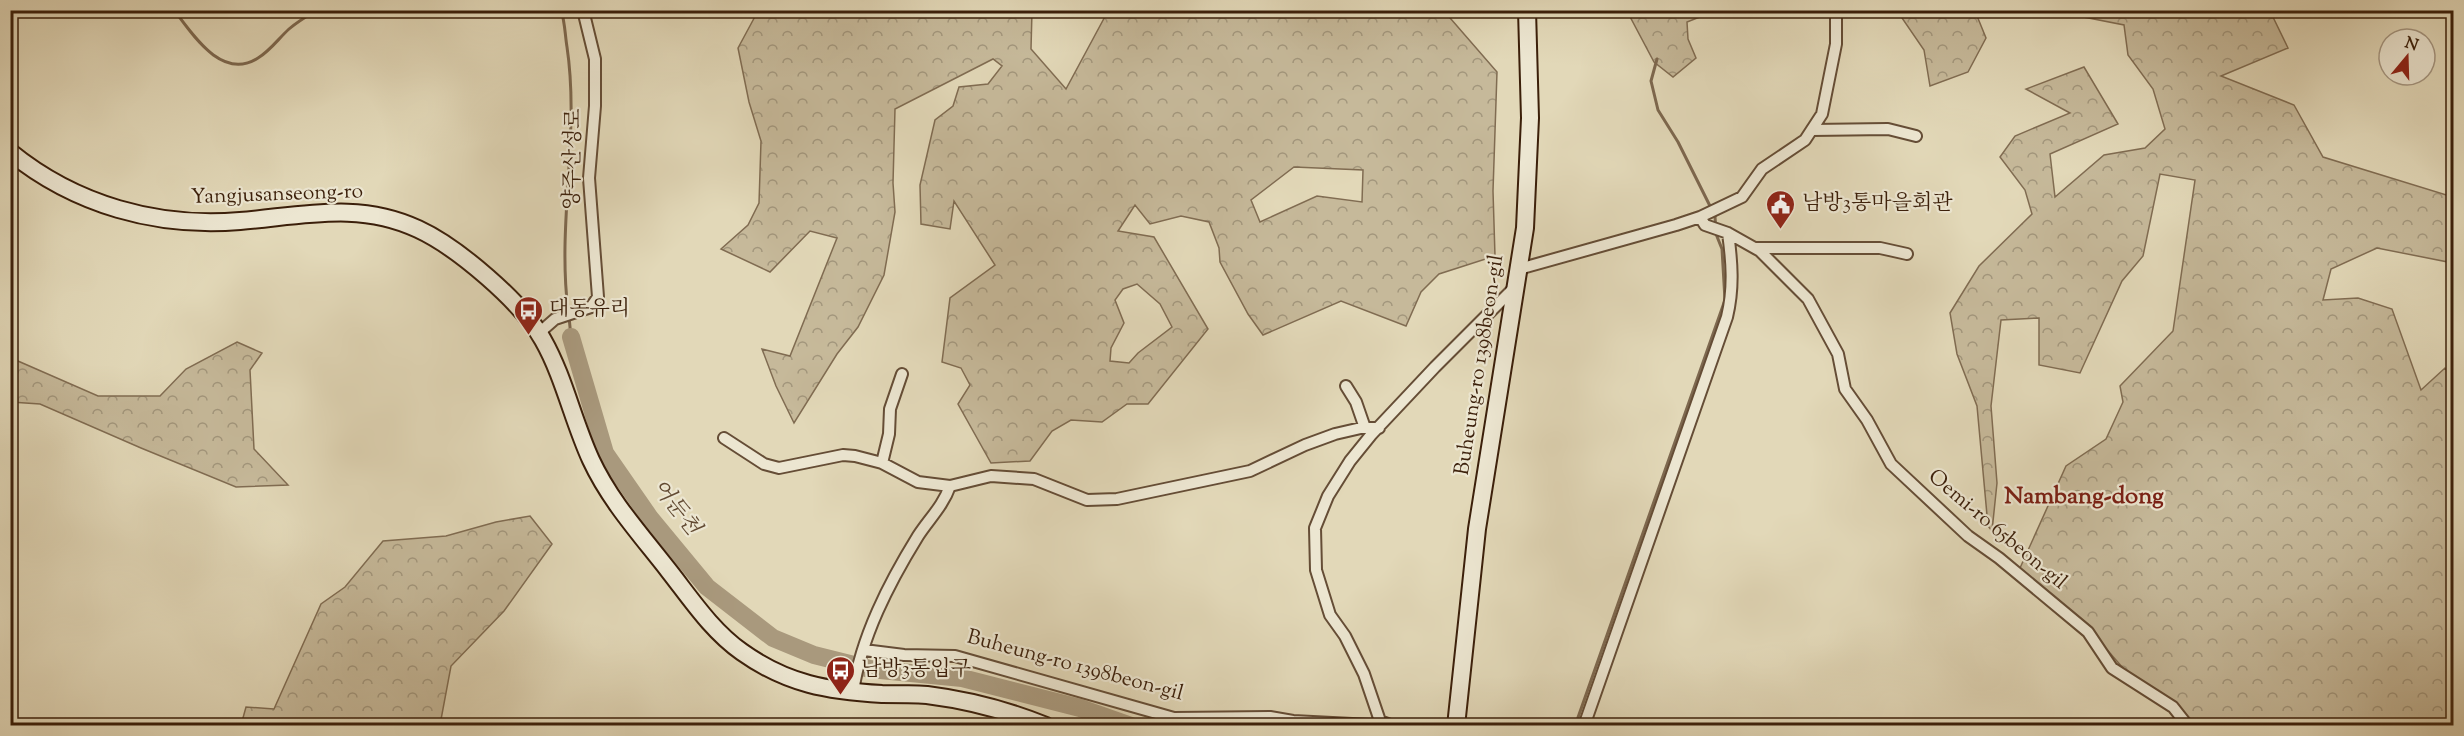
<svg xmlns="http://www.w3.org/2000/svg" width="2464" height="736" font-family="'Sorts Mill Goudy','Noto Serif KR',serif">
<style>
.forest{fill:url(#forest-crowns);stroke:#806c52;stroke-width:1.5;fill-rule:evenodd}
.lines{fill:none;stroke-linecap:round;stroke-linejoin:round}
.stream{stroke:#7d684f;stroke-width:3}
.river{stroke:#a9997d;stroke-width:18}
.street-casing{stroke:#654d36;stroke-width:14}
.secondary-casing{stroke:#3b1f0a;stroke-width:20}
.street{stroke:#ece6d1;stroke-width:10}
.secondary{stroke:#ece6d1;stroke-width:16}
.labels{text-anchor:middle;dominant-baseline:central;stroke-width:4.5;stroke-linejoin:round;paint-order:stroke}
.street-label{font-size:21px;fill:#3b1f0a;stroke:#ece6d1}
.poi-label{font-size:21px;fill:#3b1f0a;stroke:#ece6d1;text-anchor:start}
.water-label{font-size:22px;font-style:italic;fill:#624a32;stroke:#ece6d1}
.quarter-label{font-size:24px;font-weight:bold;fill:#7a1f14;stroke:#ece6d1}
</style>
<defs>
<pattern id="forest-crowns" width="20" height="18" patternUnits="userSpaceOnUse" patternTransform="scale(1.5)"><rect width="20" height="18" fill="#c6b99a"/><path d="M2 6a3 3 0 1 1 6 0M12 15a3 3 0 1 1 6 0" fill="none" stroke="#a2967c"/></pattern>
</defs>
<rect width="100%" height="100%" fill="#e2d8b8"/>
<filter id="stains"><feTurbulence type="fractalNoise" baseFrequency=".00333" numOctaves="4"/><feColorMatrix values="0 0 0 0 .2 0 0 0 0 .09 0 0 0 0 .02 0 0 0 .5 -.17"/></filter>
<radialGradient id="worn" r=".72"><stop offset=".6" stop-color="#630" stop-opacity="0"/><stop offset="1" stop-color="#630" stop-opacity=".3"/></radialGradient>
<path class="forest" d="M1272,10L1280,16L1285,10L1444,11L1497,72L1493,191L1495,256L1439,274L1421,292L1406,326L1341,301L1263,335L1248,314L1220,262L1219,248L1209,222L1181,216L1150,224L1135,205L1118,231L1154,237L1208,329L1148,404H1127L1102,422L1071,420L1052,431L1030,461L991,463L958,404L970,385L961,368L942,362L950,298L995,265L954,201L950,229L921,224L920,185L935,120L953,106L959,87L988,84L1002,66L993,59L895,109L893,183L895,212L884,275L858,327L837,354L794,423L776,386L762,349L790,356L837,238L810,231L770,272L721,249L748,225L759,203L761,141L749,102L738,48L758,11H1032L1031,49L1066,89L1108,11ZM1294,167L1363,170L1362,202L1317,196L1260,222L1251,200ZM1137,284L1160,304L1172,327L1138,353L1129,363L1110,361L1111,348L1124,323L1115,300L1123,289Z
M1906,10L1975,11L1986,38L1968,72L1930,86L1924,50L1902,18Z
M1627,11H1715L1687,22L1688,39L1696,58L1673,77L1654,62Z
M2053,11H2270L2288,48L2221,76L2294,105L2323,157L2453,197V263L2377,248L2331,269L2323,300L2358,298L2392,309L2421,390L2445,368L2453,378V725H2194L2175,705L2123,668L2087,627L2020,568L2066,466L2106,439L2123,402L2120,386L2173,331L2195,180L2160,174L2143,256L2122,281L2080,373L2039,365V318L2001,320L1991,406L1997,483L1992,531L1988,526L1977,406L1957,354L1950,313L1979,266L2032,214L2025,190L2000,157L2015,136L2070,113L2026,89L2084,67L2118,124L2050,154L2055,197L2104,155L2145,148L2165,129L2153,89L2128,55L2124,25Z
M237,342L262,353L250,370L254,449L288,485L236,487L141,448L40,404L11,402V358L98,396H160L186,369Z
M530,516L552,544L504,611L451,666L440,725H241L246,707L274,709L321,604L345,587L383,541L446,536L496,522Z"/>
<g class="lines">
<path class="stream" d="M174,10C193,35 222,81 258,58C270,51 279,38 289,29C297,22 307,16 317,10
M561,10C565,22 565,35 567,47C580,134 557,223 568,310
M569,317L571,337
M1575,726L1725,300L1722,249L1716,234L1715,216L1678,142L1658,110L1651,81L1657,59"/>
<path class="river" d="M571,337L605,453L650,518L707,587L773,638L814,655L870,669L962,678L1080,708L1131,726"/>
<defs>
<path id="street" d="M1812,130L1888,129L1916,136
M1700,217L1705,225L1728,233L1760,251L1808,299L1838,354L1845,389L1867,420L1891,464L1968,536L1999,558L2088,632L2112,668L2173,707L2188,726
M1756,248H1880L1907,254
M1519,269L1676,225L1700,217L1742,197L1762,169L1805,140L1822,114L1836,44V10
M539,333L555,319L591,307L598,297L589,178L595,106V59L583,10
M1346,386L1356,402L1365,428
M724,438L764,464L779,468L843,455L855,456L882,463L918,482L950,486
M882,463L889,434L890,409L902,374
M864,650L904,655L955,656L1174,718L1270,717L1293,721L1372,725L1380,721L1393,726
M853,692C861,637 889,583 918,536C929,519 943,506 950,486L991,476L1034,479L1087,500L1117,499L1250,471L1305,445L1335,434L1361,428H1379
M1380,721L1364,674L1345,636L1330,615L1316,570L1315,528L1328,496L1350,461L1371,435L1435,367L1514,288
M1584,726L1727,317C1734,288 1732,262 1728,233"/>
<path id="secondary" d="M10,152C75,205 157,228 240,221C302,216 359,201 418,229C457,247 522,302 543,340C564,377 573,421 591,460C610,501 641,535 669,571C691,599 712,631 742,652C787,684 828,691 882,694C897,694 912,694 927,695C967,700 1009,711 1046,726
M1456,726L1477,529L1525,228L1530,118L1527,10"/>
</defs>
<use href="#street" class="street-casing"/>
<use href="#secondary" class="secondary-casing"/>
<use href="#street" class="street"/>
<use href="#secondary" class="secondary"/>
</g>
<defs>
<symbol id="civic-pin" viewBox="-11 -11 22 30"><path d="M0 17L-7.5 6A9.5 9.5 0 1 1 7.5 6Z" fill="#8f2418" stroke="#ece6d1"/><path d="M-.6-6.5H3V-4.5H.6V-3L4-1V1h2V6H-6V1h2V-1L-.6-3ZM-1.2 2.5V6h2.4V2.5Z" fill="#fff"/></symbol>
<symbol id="bus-pin" viewBox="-11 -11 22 30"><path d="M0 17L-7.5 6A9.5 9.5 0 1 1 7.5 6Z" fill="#8f2418" stroke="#ece6d1"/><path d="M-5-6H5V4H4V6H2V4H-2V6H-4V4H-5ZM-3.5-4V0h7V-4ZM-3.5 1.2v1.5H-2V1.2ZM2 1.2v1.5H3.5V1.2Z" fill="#fff"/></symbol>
</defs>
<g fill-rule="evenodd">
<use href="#civic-pin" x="1764" y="188" width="33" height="45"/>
<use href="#bus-pin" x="512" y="294" width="33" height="45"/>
<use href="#bus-pin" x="824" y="654" width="33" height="45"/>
</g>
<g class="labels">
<g class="street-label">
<text transform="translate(574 159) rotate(-89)">양주산성로</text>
<text transform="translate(277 195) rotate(-2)">Yangjusanseong-ro</text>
<text transform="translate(1480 365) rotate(-81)">Buheung-ro 1398beon-gil</text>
<text transform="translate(1997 530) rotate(40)">Oemi-ro 65beon-gil</text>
<text transform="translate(1075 666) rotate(15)">Buheung-ro 1398beon-gil</text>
</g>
<g class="poi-label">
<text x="1802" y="204">남방3통마을회관</text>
<text x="549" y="310">대동유리</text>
<text x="861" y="670">남방3통입구</text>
</g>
<g class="water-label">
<text transform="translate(675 508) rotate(52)">어둔천</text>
</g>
<g class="quarter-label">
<text x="2084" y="497">Nambang-dong</text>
</g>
</g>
<rect width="2464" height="736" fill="none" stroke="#e2d8b8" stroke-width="36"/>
<rect x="12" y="12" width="2440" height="712" fill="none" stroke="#3b1f0a" stroke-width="3"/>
<rect x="18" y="18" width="2428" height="700" fill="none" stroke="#3b1f0a" stroke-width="1.5"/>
<g transform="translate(2407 57) rotate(19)"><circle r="28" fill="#ece6d1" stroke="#a59681" stroke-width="1.5"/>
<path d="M0-4.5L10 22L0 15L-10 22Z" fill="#8f2418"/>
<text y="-9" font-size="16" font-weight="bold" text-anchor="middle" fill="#3b1f0a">N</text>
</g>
<rect width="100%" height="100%" filter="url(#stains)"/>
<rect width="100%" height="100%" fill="url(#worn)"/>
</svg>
